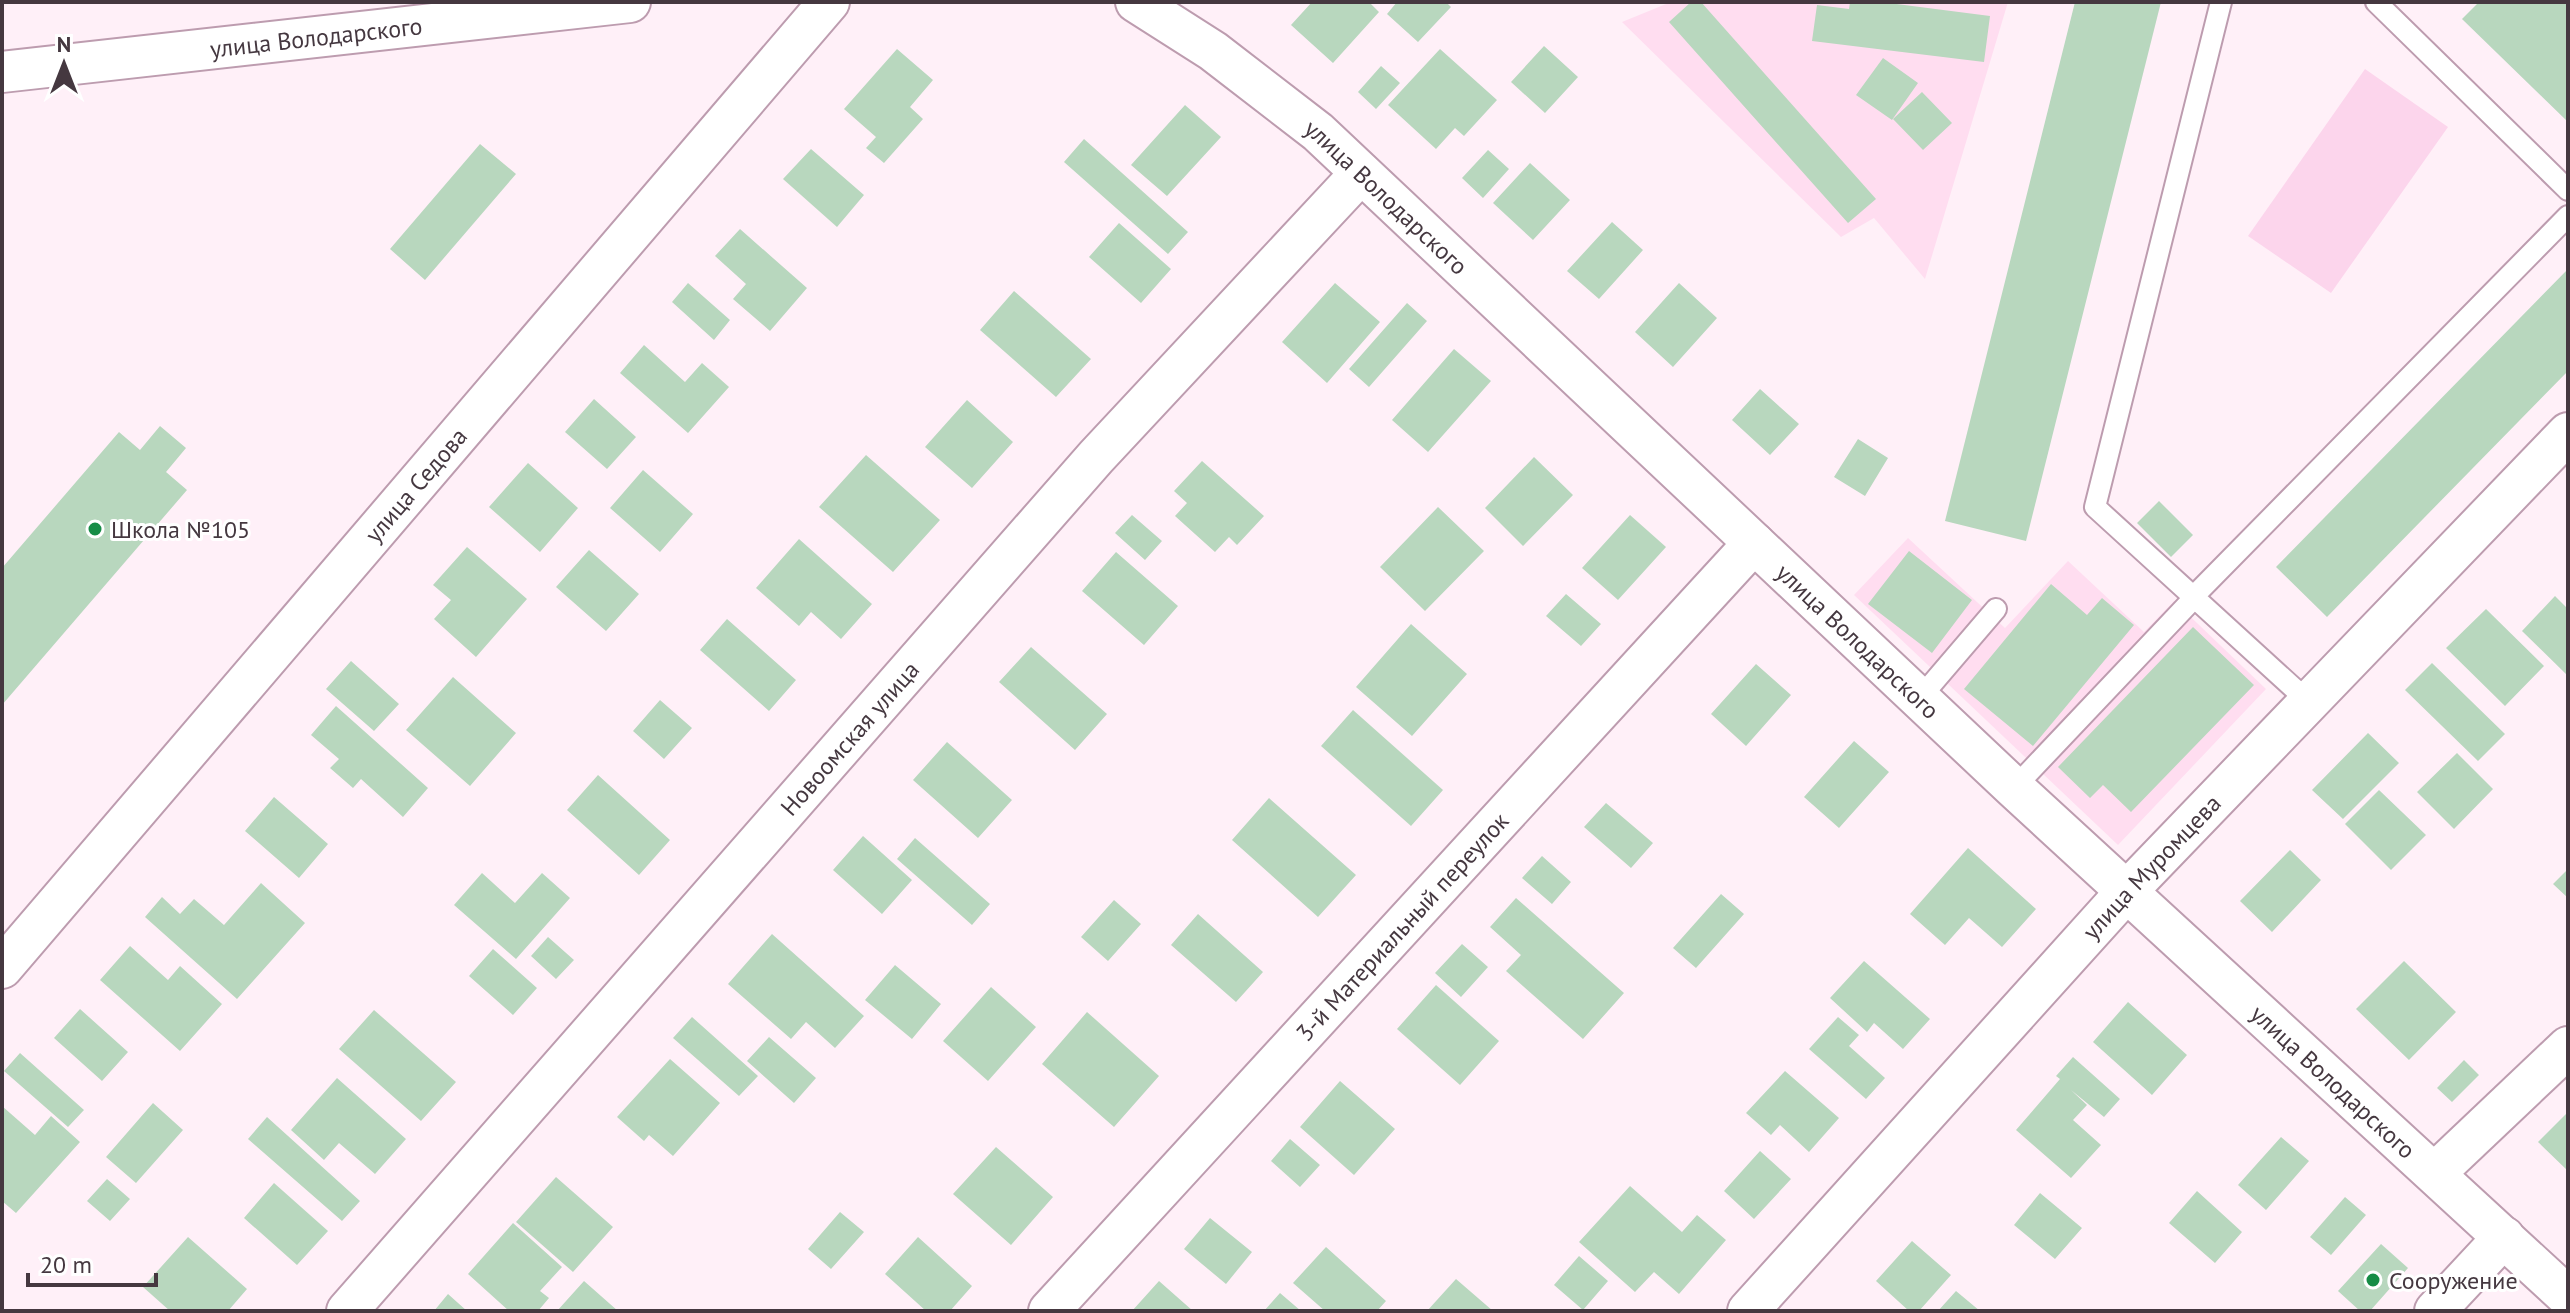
<svg xmlns="http://www.w3.org/2000/svg" width="2570" height="1313" font-family="'PT Sans',sans-serif">
<style>
.built{fill:#ffddf0}
.green{fill:#fcd5ec}
.building{fill:#b8d7be}
.lines{fill:none;stroke-linecap:round;stroke-linejoin:round}
.service-casing{stroke:#bd9caf;stroke-width:24}
.minor-casing{stroke:#bd9caf;stroke-width:44}
.service{stroke:#fff;stroke-width:20}
.minor{stroke:#fff;stroke-width:40}
.poi-dot{fill:#168c46;stroke:#fff;stroke-width:3}
.labels{text-anchor:middle;dominant-baseline:central;stroke-width:6;stroke-linejoin:round;paint-order:stroke}
.street-label{font-size:24px;fill:#453840;stroke:#fff}
.poi-label{font-size:24px;fill:#453840;stroke:#fff;text-anchor:start}
</style>
<rect width="100%" height="100%" fill="#fff0f8"/>
<path class="built" d="M1671,2H2008L1925,279L1874,218L1841,237L1622,22Z
M1908,538L2005,628L2068,561L2144,632L2174,601L2266,689L2118,845L1854,595Z"/>
<path class="green" d="M2365,69L2448,127L2331,293L2248,236Z"/>
<path class="building" d="M1312,2H1369L1379,12L1333,63L1291,25Z
M1397,2H1446L1451,7L1418,42L1387,14Z
M1691,2H1701L1876,199L1848,223L1669,22Z
M1850,2H1881L1990,16L1984,62L1812,41L1817,5L1849,9Z
M2075,2H2161L2026,541L1945,521Z
M2479,2H2568V122L2462,19Z
M1544,46L1578,77L1545,113L1511,82Z
M897,49L933,80L910,107L923,119L884,163L866,148L876,137L844,109Z
M1440,49L1497,100L1464,136L1455,128L1436,149L1388,105Z
M1883,58L1918,83L1892,120L1856,95Z
M1381,66L1400,83L1376,109L1358,92Z
M1922,92L1952,123L1923,150L1893,119Z
M1185,105L1221,137L1167,196L1131,165Z
M1084,139L1188,232L1168,254L1064,162Z
M480,144L516,174L425,280L390,249Z
M811,149L864,195L837,227L783,179Z
M1488,150L1509,169L1483,198L1462,178Z
M1530,163L1570,200L1533,240L1493,203Z
M1612,222L1643,250L1599,299L1567,271Z
M1119,223L1171,269L1141,303L1089,257Z
M740,229L807,288L770,331L733,299L746,284L715,256Z
M2568,269V371L2327,617L2276,567Z
M688,283L730,320L714,340L672,302Z
M1335,283L1380,322L1327,383L1282,342Z
M1679,283L1717,318L1673,367L1635,332Z
M1014,291L1091,359L1056,397L980,330Z
M1407,303L1427,321L1369,387L1349,369Z
M644,345L685,382L702,363L729,387L688,433L620,373Z
M1454,349L1491,381L1428,452L1392,420Z
M1760,389L1799,424L1770,455L1732,420Z
M594,399L636,437L607,469L565,432Z
M967,400L1013,442L972,488L925,447Z
M160,426L186,448L166,472L187,490L2,705V568L119,432L140,450Z
M1858,439L1888,458L1865,496L1834,477Z
M866,455L940,520L893,572L819,507Z
M1534,457L1573,495L1523,546L1485,508Z
M1202,461L1264,516L1237,545L1229,537L1215,552L1175,516L1187,503L1174,491Z
M528,463L578,508L540,552L489,507Z
M643,470L693,514L660,552L610,508Z
M2159,501L2193,535L2171,557L2137,523Z
M1438,507L1484,551L1425,611L1380,567Z
M1132,515L1162,541L1145,560L1115,533Z
M1630,515L1666,547L1618,600L1582,568Z
M799,539L872,604L841,639L811,612L799,626L756,588Z
M467,547L527,599L476,657L434,619L451,600L433,585Z
M589,550L639,594L606,631L556,587Z
M1909,551L1972,600L1932,653L1868,604Z
M1116,552L1178,606L1144,645L1082,591Z
M2051,584L2087,615L2102,598L2134,625L2033,746L1964,689Z
M1566,594L1601,624L1581,646L1546,616Z
M2555,596L2568,609V676L2522,631Z
M2486,609L2544,666L2505,706L2446,648Z
M727,619L796,680L769,711L700,650Z
M1411,624L1467,674L1412,736L1356,687Z
M2193,627L2254,685L2131,812L2103,785L2090,798L2058,767Z
M1031,647L1107,714L1075,750L999,682Z
M351,661L399,704L374,731L326,689Z
M2432,663L2505,734L2478,761L2405,690Z
M1756,664L1791,695L1746,746L1711,714Z
M453,677L516,733L470,786L406,730Z
M660,700L692,728L664,759L633,731Z
M336,706L428,788L403,817L361,779L353,788L330,768L339,759L311,735Z
M1353,710L1443,790L1411,826L1321,746Z
M2368,733L2399,763L2343,819L2312,790Z
M1854,741L1889,772L1839,828L1804,797Z
M947,742L1012,800L978,838L913,780Z
M2457,753L2493,789L2454,829L2417,792Z
M598,775L670,840L639,875L567,810Z
M2379,790L2426,835L2391,870L2345,824Z
M274,797L328,844L299,878L245,831Z
M1269,798L1356,875L1318,917L1232,840Z
M1606,803L1653,843L1631,868L1584,827Z
M863,836L912,880L882,914L833,870Z
M915,838L990,904L972,925L897,859Z
M1968,848L2036,909L2002,947L1969,918L1945,945L1910,914Z
M2290,850L2321,880L2272,932L2240,901Z
M1542,856L1571,882L1552,904L1522,878Z
M2568,869V898L2553,884Z
M482,873L515,903L542,873L570,898L516,959L454,905Z
M261,883L305,923L237,999L145,917L162,897L180,914L194,899L224,925Z
M1721,894L1744,914L1696,968L1673,948Z
M1516,898L1624,993L1583,1039L1506,971L1521,955L1490,927Z
M1114,900L1141,924L1108,961L1081,937Z
M1198,914L1263,972L1236,1002L1171,945Z
M772,934L864,1016L835,1048L806,1022L791,1039L728,984Z
M548,937L574,960L556,979L531,956Z
M1462,944L1488,967L1461,997L1435,973Z
M130,946L168,980L180,966L222,1004L180,1051L100,980Z
M493,949L537,988L513,1015L469,976Z
M1864,961L1930,1019L1903,1049L1874,1023L1867,1032L1830,998Z
M2404,961L2456,1012L2409,1060L2356,1009Z
M895,965L941,1004L912,1039L865,1000Z
M1436,985L1499,1041L1460,1085L1397,1029Z
M991,987L1036,1027L988,1081L943,1041Z
M2128,1002L2187,1055L2152,1095L2093,1042Z
M80,1009L128,1052L102,1081L54,1038Z
M374,1010L456,1082L421,1121L339,1049Z
M1087,1012L1159,1076L1114,1127L1042,1064Z
M692,1017L758,1076L739,1096L673,1038Z
M1838,1017L1859,1035L1849,1046L1885,1078L1866,1099L1809,1049Z
M769,1037L816,1078L794,1103L747,1061Z
M20,1053L84,1110L68,1127L4,1071Z
M2073,1057L2120,1099L2104,1117L2071,1090L2087,1105L2073,1120L2101,1145L2071,1178L2016,1130L2060,1079L2056,1076Z
M670,1059L720,1103L673,1156L649,1135L644,1141L617,1117Z
M2464,1060L2479,1075L2452,1102L2437,1088Z
M1785,1071L1839,1118L1809,1152L1780,1125L1771,1135L1746,1113Z
M337,1078L406,1139L375,1174L339,1143L324,1160L291,1130Z
M1340,1081L1395,1129L1354,1175L1300,1127Z
M153,1103L183,1130L136,1183L106,1157Z
M2,1106L35,1135L51,1116L80,1142L16,1213L2,1201Z
M2568,1112V1171L2538,1142Z
M267,1117L360,1201L342,1221L248,1139Z
M2281,1137L2309,1161L2266,1210L2238,1185Z
M1290,1139L1320,1165L1300,1187L1271,1161Z
M996,1147L1053,1197L1011,1245L953,1194Z
M1760,1151L1791,1179L1754,1219L1724,1191Z
M556,1177L613,1227L573,1272L516,1222Z
M107,1179L130,1199L110,1221L87,1201Z
M274,1183L328,1231L297,1265L244,1218Z
M1630,1186L1682,1232L1697,1215L1726,1240L1679,1294L1654,1272L1635,1292L1579,1242Z
M2197,1191L2242,1232L2215,1263L2169,1223Z
M2040,1193L2082,1228L2055,1259L2014,1225Z
M2345,1197L2366,1215L2331,1255L2310,1237Z
M840,1212L864,1232L831,1269L808,1249Z
M1210,1218L1252,1252L1226,1284L1184,1249Z
M513,1223L562,1267L540,1291L549,1298L538,1311H509L468,1274Z
M188,1237L247,1289L228,1311H170L143,1287Z
M918,1237L972,1286L950,1311H926L885,1274Z
M1912,1241L1951,1275L1919,1311H1909L1876,1281Z
M2381,1244L2408,1268L2370,1311H2360L2338,1291Z
M1326,1247L1386,1301L1377,1311H1325L1293,1283Z
M1579,1256L1608,1281L1583,1310L1554,1285Z
M1456,1279L1493,1311H1427Z
M584,1281L618,1311H557Z
M1159,1281L1193,1311H1132Z
M1956,1291L1980,1311H1938Z
M1280,1293L1301,1311H1264Z
M448,1294L467,1311H434Z"/>
<g class="lines">
<defs>
<path id="service" d="M2221,2L2095,507L2310,703
M2376,2L2568,190
M2193,597L2568,216
M1919,699L1996,609
M2014,788L2194,598"/>
<g id="minor">
<path id="s1" d="M1136,2L1213,51L1318,132L2014,788L2568,1297"/>
<path id="s2" d="M2,72L630,2"/>
<path id="s3" d="M2,968L829,2"/>
<path d="M2435,1173L2568,1047"/>
<path id="s4" d="M347,1311L1096,457L1361,173"/>
<path id="s5" d="M1049,1311L1754,543"/>
<path id="s6" d="M1748,1311L2127,891L2568,433"/>
<path d="M2435,1311L2504,1237"/>
</g>
</defs>
<use href="#service" class="service-casing"/>
<use href="#minor" class="minor-casing"/>
<use href="#service" class="service"/>
<use href="#minor" class="minor"/>
</g>
<g class="poi-dot">
<circle cx="95" cy="529" r="8"/>
<circle cx="2373" cy="1280" r="8"/>
</g>
<g class="labels">
<g class="street-label">
<text stroke="none"><textPath href="#s2" startOffset="316">улица Володарского</textPath></text>
<text stroke="none"><textPath href="#s1" startOffset="318">улица Володарского</textPath></text>
<text stroke="none"><textPath href="#s3" startOffset="636">улица Седова</textPath></text>
<text stroke="none"><textPath href="#s1" startOffset="966">улица Володарского</textPath></text>
<text stroke="none"><textPath href="#s4" startOffset="762">Новоомская улица</textPath></text>
<text stroke="none"><textPath href="#s6" startOffset="600">улица Муромцева</textPath></text>
<text stroke="none"><textPath href="#s5" startOffset="522">3-й Материальный переулок</textPath></text>
<text stroke="none"><textPath href="#s1" startOffset="1614">улица Володарского</textPath></text>
</g>
<g class="poi-label">
<text x="111" y="529">Школа №105</text>
<text x="2389" y="1280">Сооружение</text>
</g>
</g>
<rect width="2570" height="1313" fill="none" stroke="#453840" stroke-width="8"/>
<g transform="translate(64 64)" stroke="#ffffff" stroke-width="6" paint-order="stroke">
<path d="M0-6L14 30L0 20L-14 30Z" fill="#453840"/>
<text y="-12" font-size="22" font-weight="bold" text-anchor="middle" fill="#453840">N</text>
</g>
<path d="M28 1273v12h128v-12" fill="none" stroke="#453840" stroke-width="4"/>
<text x="40" y="1273" font-size="24" fill="#453840" stroke="#ffffff" stroke-width="6" paint-order="stroke">20 m</text>
</svg>
